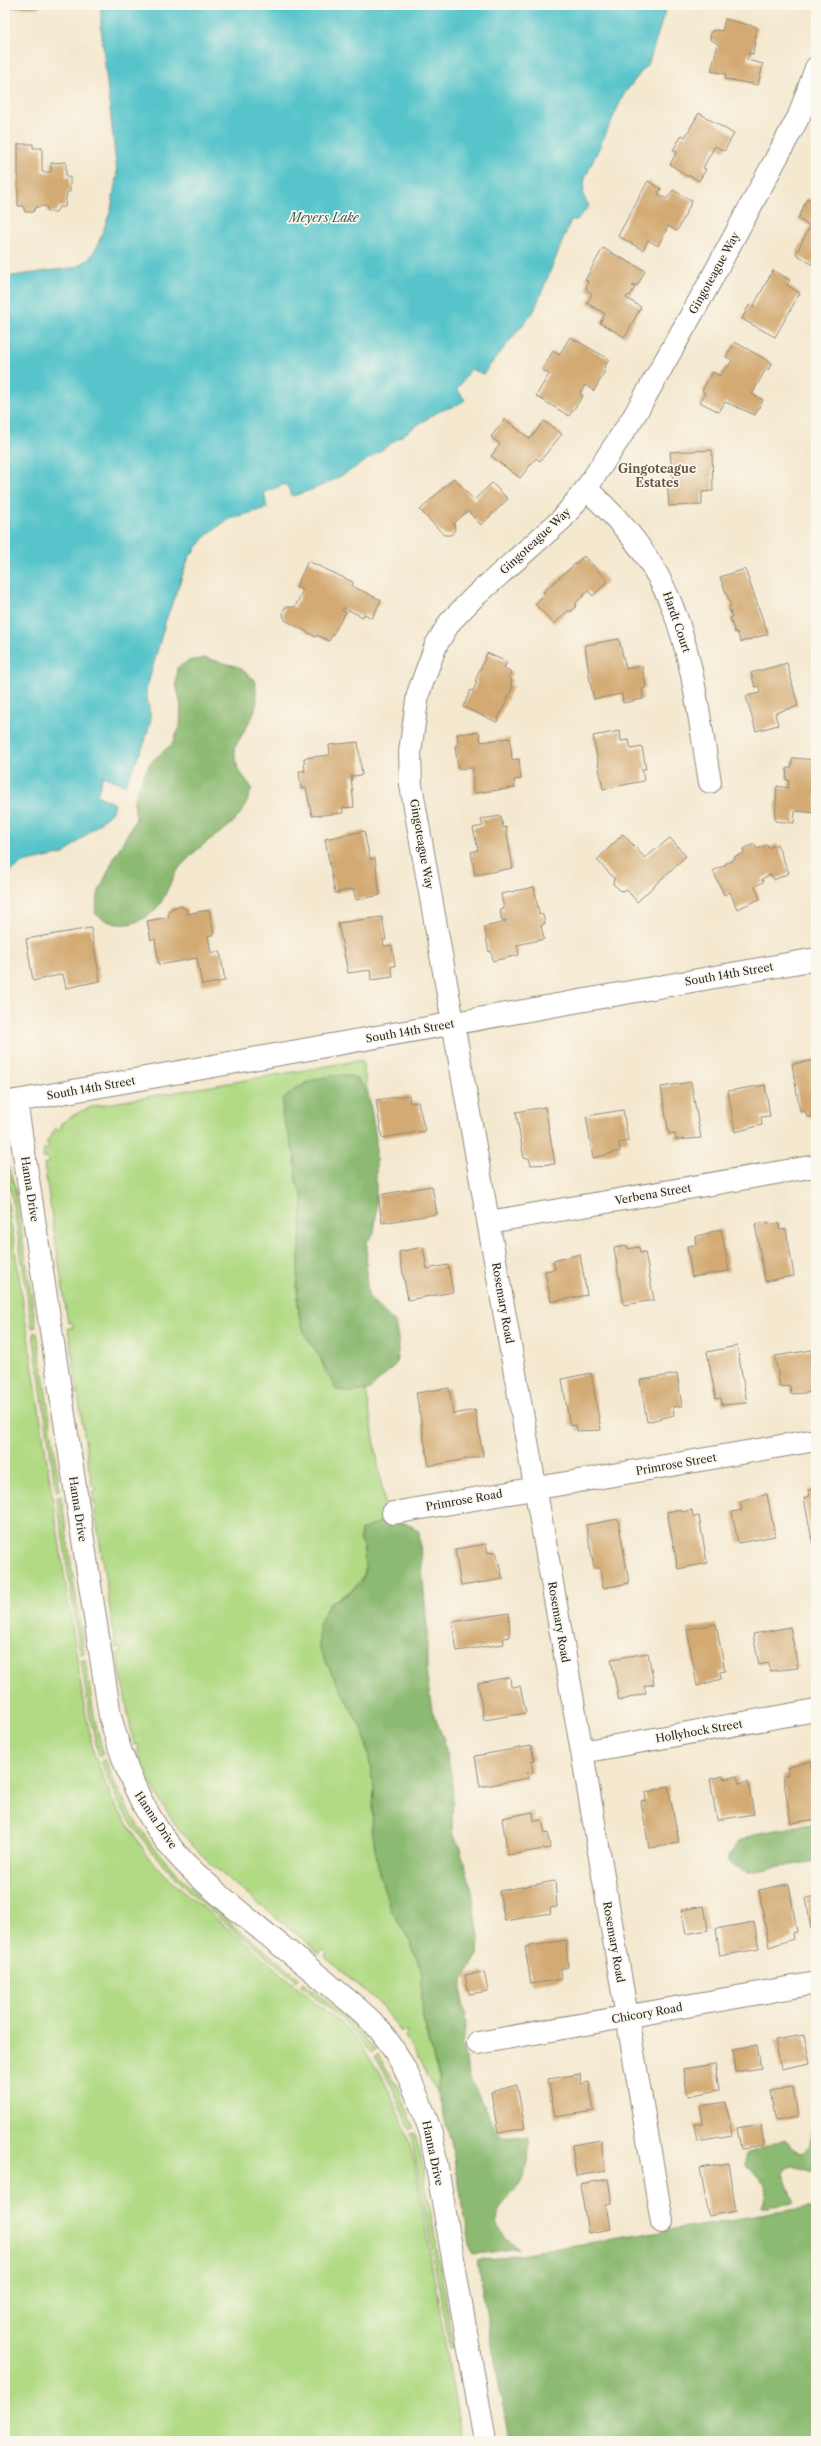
<svg xmlns="http://www.w3.org/2000/svg" width="821" height="2446" font-family="'Libre Caslon Text',serif">
<style>
.green{fill:#b1da85;stroke:#6e8258}
.forest{fill:#8cba72;stroke:#5c724e}
.water{fill:#56c4ca;stroke:#40787a}
.building{fill:#d3aa73}
.lines{fill:none;stroke-linecap:round;stroke-linejoin:round}
.minor-casing{stroke:#908a7d;stroke-width:24}
.major-casing{stroke:#908a7d;stroke-width:24}
.minor{stroke:#fff;stroke-width:22}
.major{stroke:#fff;stroke-width:22}
.labels{text-anchor:middle;dominant-baseline:central;stroke-width:3.5;stroke-linejoin:round;paint-order:stroke}
.street-label{font-size:11px;fill:#2b2b2b;stroke:#fbf7ec}
.water-label{font-size:12px;font-style:italic;fill:#38595b;stroke:#fbf7ec}
.neighbourhood-label{font-size:12px;font-weight:bold;fill:#665744;stroke:#fbf7ec}
</style>
<rect width="100%" height="100%" fill="#fbf7ec"/>
<filter id="ink" filterUnits="userSpaceOnUse"><feTurbulence type="fractalNoise" baseFrequency=".025" numOctaves="2"/><feDisplacementMap in="SourceGraphic" scale="8" xChannelSelector="R" yChannelSelector="G"/><feConvolveMatrix kernelMatrix="1 2 1 2 8 2 1 2 1" color-interpolation-filters="sRGB"/></filter>
<filter id="wash" filterUnits="userSpaceOnUse"><feTurbulence type="fractalNoise" baseFrequency=".012" numOctaves="4" result="noise"/><feDisplacementMap in="SourceGraphic" scale="16" xChannelSelector="R" yChannelSelector="G"/><feGaussianBlur stdDeviation="0.9" result="paint"/><feColorMatrix in="noise" values="0 0 0 0 0 0 0 0 0 0 0 0 0 0 0 0 0 1.4 0 .05"/><feComposite in="paint" operator="in"/></filter>
<g filter="url(#wash)">
<rect width="100%" height="100%" fill="#f4e8cf"/>
<path class="green" d="M362,1060L369,1098L363,1085L333,1076L304,1083L289,1136L295,1157L296,1180L303,1197L297,1288L299,1315L305,1335L320,1357L326,1374L353,1392L366,1390L387,1519L360,1538C373,1575 362,1587 329,1603L338,1684L365,1735L374,1789L372,1828L379,1873L391,1910L409,1939L422,1972L421,1982L423,2018L439,2079L436,2091L405,2036L408,2034L405,2029L402,2032L376,2000L325,1957L327,1954L323,1950L320,1954C280,1917 233,1888 196,1849C168,1820 151,1786 136,1750L139,1749L138,1744L134,1745L117,1654L121,1653L120,1648L116,1649L92,1491H97L96,1486H92L68,1328H73L72,1322L68,1323L44,1164L48,1163L47,1157L43,1158L44,1149L47,1150L49,1145L46,1143L56,1128L58,1130L62,1127L60,1124L81,1111L95,1106Z
M5,1168H9L15,1189L36,1327L32,1328L13,1201Z
M5,1184L84,1705L94,1754L112,1800L149,1858L176,1885L347,2029C383,2070 401,2109 414,2161L462,2441H5Z
M33,1333H37L60,1490L56,1491Z
M61,1496L84,1653L80,1654L57,1497Z
M81,1659H85L94,1716L103,1754L99,1756L90,1718Z
M105,1759C139,1859 221,1915 299,1978L297,1981C220,1918 133,1859 101,1761Z
M303,1982L348,2019L375,2050L371,2053L342,2019L300,1985Z
M378,2055L397,2086L414,2127L410,2129L393,2089L375,2057Z
M415,2133L421,2157L454,2347L450,2348L411,2134Z"/>
<path class="forest" d="M205,658L239,667L255,680L257,702L253,715L234,749L238,769L252,788C239,832 217,828 190,857C186,861 181,865 178,870C169,882 165,900 155,910C136,928 113,929 95,913L99,891L116,854L136,819L134,801L142,779L150,763L172,744L180,727L181,706L176,684L177,668L188,661Z
M346,1075L357,1078L369,1098L376,1138V1215L374,1233L367,1242L366,1273L368,1296L395,1323L399,1344L396,1364L370,1389L353,1392L336,1390L320,1357L305,1335L299,1315L297,1288L303,1197L296,1180L295,1157L282,1115L283,1099C304,1081 318,1076 346,1075Z
M387,1519L412,1525L419,1532L427,1628V1678L432,1710L444,1740L453,1785L452,1833L459,1845L472,1890L479,1938L478,1955L462,1981V2003L466,2023L462,2044L470,2079L499,2136L528,2137C528,2152 528,2166 522,2180C514,2198 488,2208 501,2231C506,2239 510,2244 519,2248L472,2255L451,2141L436,2091L439,2079L423,2018L421,1982L422,1972L409,1939L391,1910L379,1873L372,1829L374,1789L365,1735L319,1649V1624L329,1603L346,1595L360,1584L365,1574L364,1549L360,1538L361,1530Z
M816,1823V1861L749,1872L728,1863V1856L740,1841L759,1833Z
M814,2121L816,2173L793,2166L785,2168L783,2174L794,2203L761,2208L766,2193L765,2186L746,2166V2154L785,2139L798,2152L802,2153L810,2145Z
M816,2206V2441H509L477,2261Z"/>
<path class="water" d="M101,5H667L649,62L624,94L585,178L583,195L589,206L577,220H571L534,311L483,374L471,369L457,389L465,400C455,408 443,408 433,415C386,444 346,482 292,496L286,484L264,492L267,508L229,519L209,533L189,557L166,620L146,691L151,719L145,742L125,785L103,776L97,795L115,804L111,813L64,854L23,863L5,874V277L76,267L89,259L97,247L111,210L117,173L101,28Z"/>
<g id="blocks">
<path class="building" d="M5,5H40L39,8L5,7Z
M725,19L757,27L753,54L749,53L747,60L763,64L758,85L725,79L726,74L711,71L718,44L710,39L711,32L715,30L722,31Z
M699,113L734,134L724,151L715,146L703,168L706,169L699,181L689,175L688,177L670,164L677,152L673,150L682,135L685,137Z
M18,144H33V148H42V172H51V163L66,162V177H70V192H67L65,207H59L56,212H48L46,206L36,207L33,212H25L23,206H18Z
M648,181L661,189L658,194L667,199L673,190L692,201L677,231L668,226L658,246L648,240L643,250L618,236Z
M807,198L816,203V267L796,254L810,226L798,219Z
M603,248L645,271L637,286L634,284L632,286L635,287L630,296L628,295L626,298L641,307L625,337L600,323L605,314L587,303L592,294L587,290L586,287L588,281L585,280Z
M773,270L790,280L787,285L800,293L775,337L742,319L749,305L753,307Z
M570,337L609,359L604,368L606,369L594,391L585,385L580,394L583,396L569,416L536,396L549,374L542,370L553,351L559,355Z
M735,342L772,363L768,370L766,369L752,394L763,400L755,415L725,402L719,412L700,402L705,393L702,391L713,372L720,376L726,366L728,367L732,360L726,357Z
M505,419L530,439L544,421L562,434L540,461L536,458L520,478L491,456L500,444L491,437Z
M712,450L713,491L702,492V505L669,506L667,481H673L670,452Z
M454,478L474,500L492,483L508,499L481,525L468,511L454,523L455,530L451,535H444L420,510Z
M584,556L608,581L593,596L588,591L576,603V606L572,611H568L554,624L535,604L545,594L543,592Z
M308,561L353,582L352,586L381,600L372,618L364,614L363,617L344,608L342,611L346,612L329,641L317,635L316,637L285,620L283,614L285,607H295L303,590L296,587Z
M745,569L768,634L741,642L737,632L735,633L730,618L732,617L729,607L731,606L720,577Z
M619,639L626,669L642,666L646,688L642,689L643,699L623,703L622,694L594,699L590,682L585,645Z
M487,653L507,662L504,668L512,672L509,679L512,680L510,685L513,686L497,722L463,707L471,690L473,691L477,682L475,681Z
M787,663L798,706L775,713L778,725L756,731L746,696L760,693L759,686L755,687L751,673Z
M620,731L621,741L629,740L631,749L642,747L646,769H642L644,781L603,789L593,736Z
M479,732L481,742L510,738L512,760L519,759L521,779L514,780L515,788L473,793V768L458,769L455,746L458,745L457,734Z
M358,742L362,775L351,776L354,807L342,808L343,813L312,816L306,788L301,789L299,771H305L304,758L330,755L329,745Z
M793,758L816,760V813L795,811L794,823L775,821L777,786L788,788L789,780H786L787,768H791Z
M501,816L503,828L506,827L513,868L475,875L471,852L478,850L473,828L483,826L481,819Z
M364,831L370,859L375,858L380,895L356,900L353,889L335,893L325,839Z
M623,834L645,858L670,838L686,856L637,902L627,890L621,891L613,884L614,878L597,860Z
M754,844L757,849L767,845L768,848L777,844L789,873L774,880L771,874L762,879L763,882L755,886L760,899L737,909L730,892L724,895L713,871L725,865V864L735,859L734,857L744,853L743,849Z
M534,887L539,914L543,915L545,923L541,926L544,939L517,945L519,955L493,961L491,951L489,952L484,927L506,922V920L502,921L500,910L504,909L501,894Z
M181,906L187,910V914L209,910L214,934L208,936L211,953L220,951L225,981L202,985L197,958L159,965L155,939L151,940L147,921L169,917L168,913L172,908Z
M382,917L386,940H383L384,946L392,945L395,966H391L393,977L371,980L370,970L348,973L338,923Z
M91,928L100,981L66,988L63,974L33,981L26,939Z
M816,1060V1116L807,1117L805,1111L800,1112L792,1064Z
M691,1082L701,1138L676,1140L675,1133L669,1134L661,1087Z
M765,1085L770,1116L761,1117L762,1125L735,1132L728,1091Z
M409,1095L410,1103L418,1102L425,1131L382,1138L376,1100Z
M545,1107L555,1164L531,1165L529,1158L524,1159L516,1112Z
M623,1110L628,1141L619,1143L620,1151L593,1158L586,1116Z
M432,1186L437,1214L382,1223L378,1195Z
M768,1222L769,1225L779,1223L780,1230L786,1229L794,1276L765,1281L755,1224Z
M721,1229L729,1271L692,1277L687,1246L696,1245L695,1237Z
M627,1246L628,1249L639,1247L640,1253L645,1252L654,1300L624,1305L614,1248Z
M423,1247L427,1269L448,1265L453,1292L408,1300L399,1252Z
M580,1254L587,1295L551,1302L545,1271L555,1269L553,1261Z
M737,1346L747,1403L722,1405L721,1398L716,1399L707,1352Z
M812,1350L816,1392L791,1394L790,1386L780,1387L775,1356Z
M591,1373L601,1430L577,1431L576,1425L570,1426L562,1379Z
M677,1374L682,1406L673,1407L674,1415L647,1422L640,1380Z
M449,1388L453,1414L475,1410L483,1456L429,1466L416,1393Z
M816,1489V1544L813,1545L804,1498L810,1496L808,1490Z
M767,1494L775,1536L738,1543L732,1512L742,1510L740,1502Z
M681,1509V1512L692,1510L693,1517L699,1516L707,1563L678,1569L667,1512Z
M618,1519L629,1583L603,1588L600,1568H594L586,1525Z
M486,1544L488,1553L496,1552L503,1579L461,1586L455,1549Z
M509,1613L510,1637L503,1638L504,1644L457,1651L452,1622Z
M716,1624L725,1671L720,1672L721,1679L697,1686L687,1629Z
M790,1627L798,1668L770,1671L769,1663L759,1665L753,1634Z
M648,1653L654,1684L644,1686L646,1693L619,1701L611,1659Z
M510,1677L511,1687L520,1686L526,1713L484,1720L478,1683Z
M531,1746L534,1760L531,1761L533,1772L527,1773L528,1778L480,1787L475,1756Z
M811,1761L816,1792V1819L791,1823L783,1776L788,1775L787,1768Z
M723,1776L724,1779L737,1776L739,1784L748,1782L754,1814L717,1820L710,1779Z
M668,1786L679,1843L649,1848L641,1801L646,1800L645,1793Z
M533,1812L534,1821L542,1820L545,1834L548,1833L550,1848L508,1855L502,1818Z
M555,1881L557,1907L550,1908L551,1913L505,1921L499,1891Z
M789,1884L797,1932L792,1933L793,1939L769,1947L759,1890Z
M816,1896V1928L811,1929L806,1898Z
M704,1906L708,1930L686,1934L681,1910Z
M754,1922L759,1949L720,1956L716,1929Z
M566,1940L568,1967L561,1969L562,1979L531,1984L525,1947Z
M484,1972L488,1991L469,1994L465,1975Z
M804,2035L810,2063L781,2069L775,2040Z
M757,2045L761,2068L736,2072L733,2049Z
M715,2064L719,2090L688,2096L683,2069Z
M580,2074L581,2084L589,2082L594,2111L555,2117L548,2079Z
M517,2085L525,2128L498,2133L491,2092Z
M793,2087L798,2117L776,2121L770,2091Z
M726,2102L732,2135L697,2141L694,2124L703,2123L700,2106Z
M761,2124L764,2146L741,2149L737,2128Z
M601,2140L605,2171L576,2176L572,2145Z
M728,2163L736,2211L709,2216L700,2168Z
M608,2179L612,2203L606,2204L610,2229L588,2233L580,2184Z"/>
</g>
</g>
<g filter="url(#ink)">
<use href="#blocks" fill-opacity="0" stroke="#908a7d" stroke-width="1"/>
<g class="lines">
<defs>
<path id="minor" d="M586,489C687,578 689,658 710,782
M16,1101L110,1716C125,1772 148,1828 191,1869C232,1909 282,1945 326,1982C343,1997 363,2011 378,2028C404,2059 418,2096 431,2133L485,2441
M489,1222L816,1166
M393,1513L816,1440
M582,1752L816,1710
M478,2043L816,1983
M662,2222L582,1752L411,785L410,752L418,694L436,645L450,622L473,598L562,519L586,489L634,416L706,289L799,116L816,68"/>
<path id="major" d="M5,1103L816,959"/>
</defs>
<use href="#minor" class="minor-casing"/>
<use href="#major" class="major-casing"/>
<use href="#minor" class="minor"/>
<use href="#major" class="major"/>
</g>
</g>
<g class="labels">
<g class="street-label">
<text transform="translate(714 273) rotate(-61)">Gingoteague Way</text>
<text transform="translate(535 541) rotate(-43)">Gingoteague Way</text>
<text transform="translate(677 622) rotate(71)">Hardt Court</text>
<text transform="translate(422 844) rotate(80)">Gingoteague Way</text>
<text transform="translate(729 974) rotate(-10)">South 14th Street</text>
<text transform="translate(410 1031) rotate(-10)">South 14th Street</text>
<text transform="translate(91 1088) rotate(-10)">South 14th Street</text>
<text transform="translate(30 1189) rotate(81)">Hanna Drive</text>
<text transform="translate(653 1194) rotate(-10)">Verbena Street</text>
<text transform="translate(503 1303) rotate(80)">Rosemary Road</text>
<text transform="translate(676 1464) rotate(-10)">Primrose Street</text>
<text transform="translate(464 1500) rotate(-10)">Primrose Road</text>
<text transform="translate(78 1509) rotate(81)">Hanna Drive</text>
<text transform="translate(559 1622) rotate(80)">Rosemary Road</text>
<text transform="translate(699 1731) rotate(-10)">Hollyhock Street</text>
<text transform="translate(156 1820) rotate(56)">Hanna Drive</text>
<text transform="translate(614 1942) rotate(80)">Rosemary Road</text>
<text transform="translate(647 2013) rotate(-10)">Chicory Road</text>
<text transform="translate(433 2153) rotate(78)">Hanna Drive</text>
</g>
<g class="water-label">
<text x="324" y="217">Meyers Lake</text>
</g>
<g class="neighbourhood-label">
<text x="657" y="468">Gingoteague<tspan x="657" dy="14">Estates</tspan></text>
</g>
</g>
<rect width="821" height="2446" fill="none" stroke="#fbf7ec" stroke-width="20"/>
</svg>
